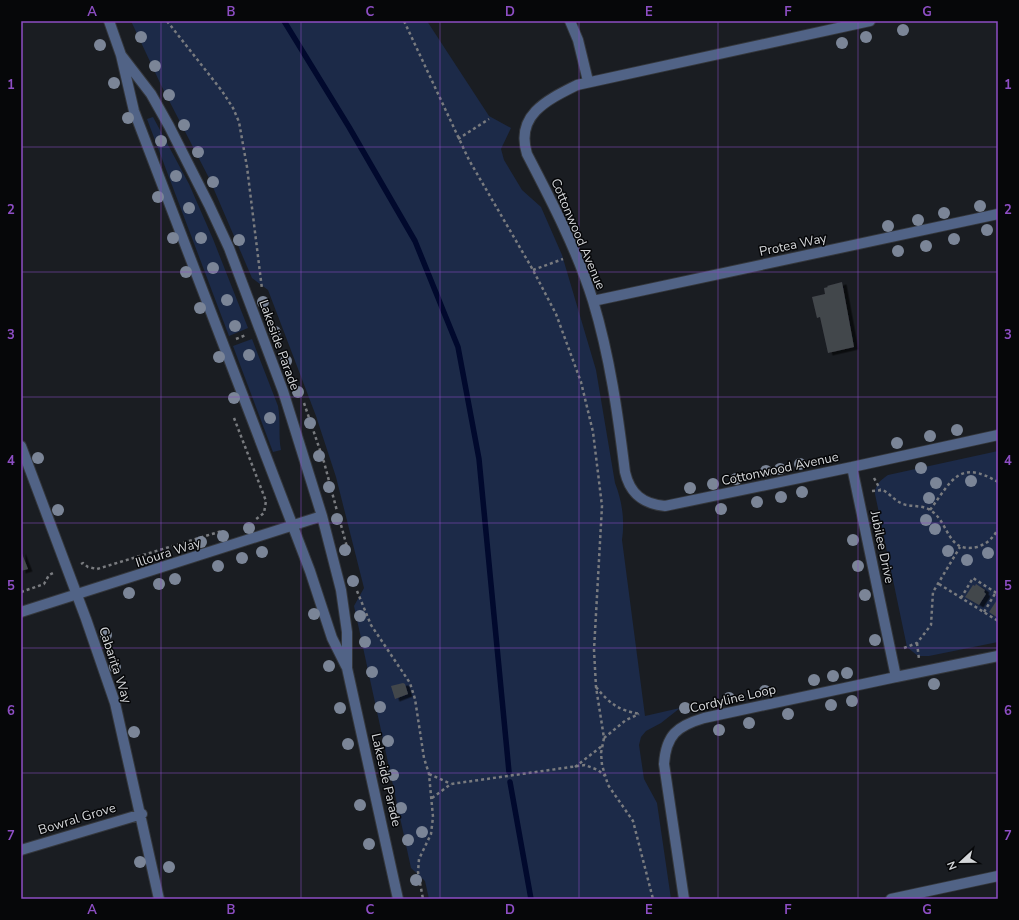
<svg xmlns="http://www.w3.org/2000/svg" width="1019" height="920" font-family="'Nunito Sans',sans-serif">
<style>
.green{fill:#1c2a48}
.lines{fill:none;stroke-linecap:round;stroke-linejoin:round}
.stream{stroke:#01092d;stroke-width:5.5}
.building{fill:#43464c;filter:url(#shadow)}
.minor-casing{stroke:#34373c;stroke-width:12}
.path{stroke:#797b7f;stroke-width:2.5;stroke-dasharray:3 3;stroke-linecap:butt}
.minor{stroke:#516386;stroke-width:10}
.tree{fill:#7b8597}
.grid{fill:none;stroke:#8d4ec4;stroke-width:1;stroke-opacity:0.55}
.labels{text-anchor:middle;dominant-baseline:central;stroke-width:3;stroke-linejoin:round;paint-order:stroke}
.street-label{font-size:13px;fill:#d4d6d9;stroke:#060709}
.neatline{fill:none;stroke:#8d4ec4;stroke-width:1.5}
.grid-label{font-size:13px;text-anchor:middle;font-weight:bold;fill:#8d4ec4}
</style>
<defs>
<filter id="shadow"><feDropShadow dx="4.5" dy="2.5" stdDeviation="0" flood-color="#0009"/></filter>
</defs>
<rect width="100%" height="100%" fill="#1a1d22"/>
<path class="green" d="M131,21H427L489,116L511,128L501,149L504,160L522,190L541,207L562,255L596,370L615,483C622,501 625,520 622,540L645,716L680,708L661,723L646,731L641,737L639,745L644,779L657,803L671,899H429L425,881L411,868L354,606L364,588L336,477L316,416L268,290L252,278L209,178L161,85Z
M153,117L189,184L213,239L248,328L229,336L147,119Z
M252,339L278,406C281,421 278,435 281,450L273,452L233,346Z
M998,451V642L929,656H918L907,647L875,494C875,484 881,480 888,475Z"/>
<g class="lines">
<path class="stream" d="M284,21L349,127L415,241L458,347L479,459L509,772
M510,782L531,899"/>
</g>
<path class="building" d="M842,282L854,347L828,353L820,317L817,318L812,297L825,294L824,288L828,287L827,286Z
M21,551L28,569L21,571Z
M976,584L985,590L984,592L986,594L979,605L965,597L973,585L975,586Z
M997,600L998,601V618L989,612Z
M403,683L405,684L408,694L395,699L391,686Z"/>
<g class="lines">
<defs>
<path id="minor" d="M109,21L121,55L134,111L310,571L332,638L346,666
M570,21L578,40L588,81
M121,55L151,94L169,126L209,205L229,248L283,391L322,516L341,590L347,632V668L398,899
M593,301L998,214
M998,435L852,467L896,677L998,656
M21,446L86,619L115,703L159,899
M852,467L665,506C643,504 630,494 625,472C618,415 610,357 593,301C577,250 552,202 527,154C515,115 547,100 577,85L870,21
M21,612L322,516
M21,850L142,814
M684,899L664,764C666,735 677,726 704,718L896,677
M891,899L998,876"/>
</defs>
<use href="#minor" class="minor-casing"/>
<path class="path" d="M167,21L222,91L233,108L239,122L247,167L262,289
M404,21L469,160L533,270L556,314L581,382L593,432L602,506L594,650L596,687L604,738L601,753L602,765L608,785L633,821L653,899
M458,139L489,119
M533,270L563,259
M236,339L246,335
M304,403L324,462L337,511
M234,418L266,501L264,513L255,520
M874,478L880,489
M872,491L883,490C890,494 895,501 903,504C912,507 922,505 930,510C950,522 946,554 977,547C987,544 993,538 998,529
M930,510C952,480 959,459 998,482
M341,525L347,547
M81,564L83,563L88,567L97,569L222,531
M939,584L998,621
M357,591L371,625L410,683L415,699L424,758L429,774L433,817L431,834L419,859L418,872L423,899
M21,592L44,584L49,575L53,573
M961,598L973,578L998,594
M984,612L996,592
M917,643L919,659
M904,648L917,643L931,625L933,592L960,547
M596,687C610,704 618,710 640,714
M604,738L626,720L639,714
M575,767L602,746
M429,774L451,784
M432,798L451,784L585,765L598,770L605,776"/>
<use href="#minor" class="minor"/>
</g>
<g class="tree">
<circle cx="903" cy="30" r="6"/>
<circle cx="141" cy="37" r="6"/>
<circle cx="866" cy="37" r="6"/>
<circle cx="842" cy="43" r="6"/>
<circle cx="100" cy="45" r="6"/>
<circle cx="155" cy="66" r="6"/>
<circle cx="114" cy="83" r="6"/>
<circle cx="169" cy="95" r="6"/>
<circle cx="128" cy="118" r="6"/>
<circle cx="184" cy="125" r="6"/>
<circle cx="161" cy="141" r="6"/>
<circle cx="198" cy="152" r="6"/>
<circle cx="176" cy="176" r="6"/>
<circle cx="213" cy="182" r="6"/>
<circle cx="158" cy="197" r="6"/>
<circle cx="980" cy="206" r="6"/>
<circle cx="189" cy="208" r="6"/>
<circle cx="944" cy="213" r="6"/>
<circle cx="918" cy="220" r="6"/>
<circle cx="888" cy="226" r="6"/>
<circle cx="987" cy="230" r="6"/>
<circle cx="173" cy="238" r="6"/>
<circle cx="201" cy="238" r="6"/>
<circle cx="954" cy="239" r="6"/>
<circle cx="239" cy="240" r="6"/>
<circle cx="926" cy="246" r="6"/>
<circle cx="898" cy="251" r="6"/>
<circle cx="213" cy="268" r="6"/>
<circle cx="186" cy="272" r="6"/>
<circle cx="227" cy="300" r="6"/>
<circle cx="263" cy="302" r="6"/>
<circle cx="200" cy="308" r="6"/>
<circle cx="235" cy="326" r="6"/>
<circle cx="275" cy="332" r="6"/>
<circle cx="249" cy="355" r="6"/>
<circle cx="219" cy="357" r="6"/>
<circle cx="286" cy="361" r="6"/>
<circle cx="298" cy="392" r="6"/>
<circle cx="234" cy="398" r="6"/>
<circle cx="270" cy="418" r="6"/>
<circle cx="310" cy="423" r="6"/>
<circle cx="957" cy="430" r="6"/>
<circle cx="930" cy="436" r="6"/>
<circle cx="897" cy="443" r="6"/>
<circle cx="319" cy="456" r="6"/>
<circle cx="38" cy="458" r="6"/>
<circle cx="800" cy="464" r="6"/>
<circle cx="921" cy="468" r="6"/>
<circle cx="780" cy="469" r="6"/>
<circle cx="766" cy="471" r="6"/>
<circle cx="736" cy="479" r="6"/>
<circle cx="971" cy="481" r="6"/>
<circle cx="936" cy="483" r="6"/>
<circle cx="713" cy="484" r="6"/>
<circle cx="329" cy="487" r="6"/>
<circle cx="690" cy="488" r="6"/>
<circle cx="802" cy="492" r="6"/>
<circle cx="781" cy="497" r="6"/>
<circle cx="929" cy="498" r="6"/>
<circle cx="757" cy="502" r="6"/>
<circle cx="721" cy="509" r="6"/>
<circle cx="58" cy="510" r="6"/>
<circle cx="337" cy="519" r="6"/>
<circle cx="926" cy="520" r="6"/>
<circle cx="249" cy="528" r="6"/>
<circle cx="935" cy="529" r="6"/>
<circle cx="223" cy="536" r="6"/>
<circle cx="853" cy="540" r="6"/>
<circle cx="201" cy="542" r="6"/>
<circle cx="345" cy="550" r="6"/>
<circle cx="948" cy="551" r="6"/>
<circle cx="262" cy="552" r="6"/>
<circle cx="988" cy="553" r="6"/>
<circle cx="242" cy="558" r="6"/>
<circle cx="967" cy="560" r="6"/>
<circle cx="218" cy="566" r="6"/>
<circle cx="858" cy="566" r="6"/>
<circle cx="175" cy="579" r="6"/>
<circle cx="353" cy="581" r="6"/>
<circle cx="159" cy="584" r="6"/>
<circle cx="129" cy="593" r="6"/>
<circle cx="865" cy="595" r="6"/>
<circle cx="314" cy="614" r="6"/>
<circle cx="360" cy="616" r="6"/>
<circle cx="106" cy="635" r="6"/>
<circle cx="875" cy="640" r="6"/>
<circle cx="365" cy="642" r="6"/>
<circle cx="329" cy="666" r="6"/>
<circle cx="115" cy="667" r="6"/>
<circle cx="372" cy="672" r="6"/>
<circle cx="847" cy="673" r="6"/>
<circle cx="833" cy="676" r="6"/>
<circle cx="814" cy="680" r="6"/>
<circle cx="934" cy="684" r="6"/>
<circle cx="765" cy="691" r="6"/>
<circle cx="729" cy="698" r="6"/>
<circle cx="852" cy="701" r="6"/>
<circle cx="831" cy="705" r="6"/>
<circle cx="380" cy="707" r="6"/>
<circle cx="340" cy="708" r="6"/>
<circle cx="685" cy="708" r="6"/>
<circle cx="788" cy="714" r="6"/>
<circle cx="749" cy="723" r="6"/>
<circle cx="719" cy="730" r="6"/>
<circle cx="134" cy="732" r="6"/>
<circle cx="388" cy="741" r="6"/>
<circle cx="348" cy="744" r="6"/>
<circle cx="393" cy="775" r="6"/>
<circle cx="360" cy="805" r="6"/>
<circle cx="401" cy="808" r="6"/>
<circle cx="422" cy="832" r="6"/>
<circle cx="408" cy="840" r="6"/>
<circle cx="369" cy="844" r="6"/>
<circle cx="140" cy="862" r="6"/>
<circle cx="169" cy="867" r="6"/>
<circle cx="416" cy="880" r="6"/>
</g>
<path class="grid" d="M161,21V899M301,21V899M440,21V899M579,21V899M718,21V899M858,21V899M21,147H998M21,272H998M21,397H998M21,523H998M21,648H998M21,773H998"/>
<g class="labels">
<g class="street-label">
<text transform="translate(578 234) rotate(67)">Cottonwood Avenue</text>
<text transform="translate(793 245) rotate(-12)">Protea Way</text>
<text transform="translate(279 345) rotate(70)">Lakeside Parade</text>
<text transform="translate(780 469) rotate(-12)">Cottonwood Avenue</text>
<text transform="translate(882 547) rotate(78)">Jubilee Drive</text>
<text transform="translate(168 553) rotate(-18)">Illoura Way</text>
<text transform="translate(115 665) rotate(72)">Cabarita Way</text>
<text transform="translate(733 699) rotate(-13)">Cordyline Loop</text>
<text transform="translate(386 780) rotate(77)">Lakeside Parade</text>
<text transform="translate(77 819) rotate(-17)">Bowral Grove</text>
</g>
</g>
<rect width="1019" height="920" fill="none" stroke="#060709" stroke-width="44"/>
<g transform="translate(961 862) rotate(248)" stroke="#060709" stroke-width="3" paint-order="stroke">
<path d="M0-3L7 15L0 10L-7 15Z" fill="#d4d6d9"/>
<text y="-6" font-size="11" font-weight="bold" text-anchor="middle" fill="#d4d6d9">N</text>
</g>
<rect x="22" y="22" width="975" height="876" class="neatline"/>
<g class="grid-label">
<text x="92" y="16">A</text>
<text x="231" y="16">B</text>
<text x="370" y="16">C</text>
<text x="510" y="16">D</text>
<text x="649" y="16">E</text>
<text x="788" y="16">F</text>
<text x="927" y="16">G</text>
<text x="11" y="89">1</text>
<text x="1008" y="89">1</text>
<text x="11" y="214">2</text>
<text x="1008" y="214">2</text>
<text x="11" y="339">3</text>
<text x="1008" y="339">3</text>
<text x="11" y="465">4</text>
<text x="1008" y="465">4</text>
<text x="11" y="590">5</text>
<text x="1008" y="590">5</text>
<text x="11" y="715">6</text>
<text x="1008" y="715">6</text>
<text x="11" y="840">7</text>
<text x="1008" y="840">7</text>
<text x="92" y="914">A</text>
<text x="231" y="914">B</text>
<text x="370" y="914">C</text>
<text x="510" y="914">D</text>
<text x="649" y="914">E</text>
<text x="788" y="914">F</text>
<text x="927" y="914">G</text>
</g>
</svg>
